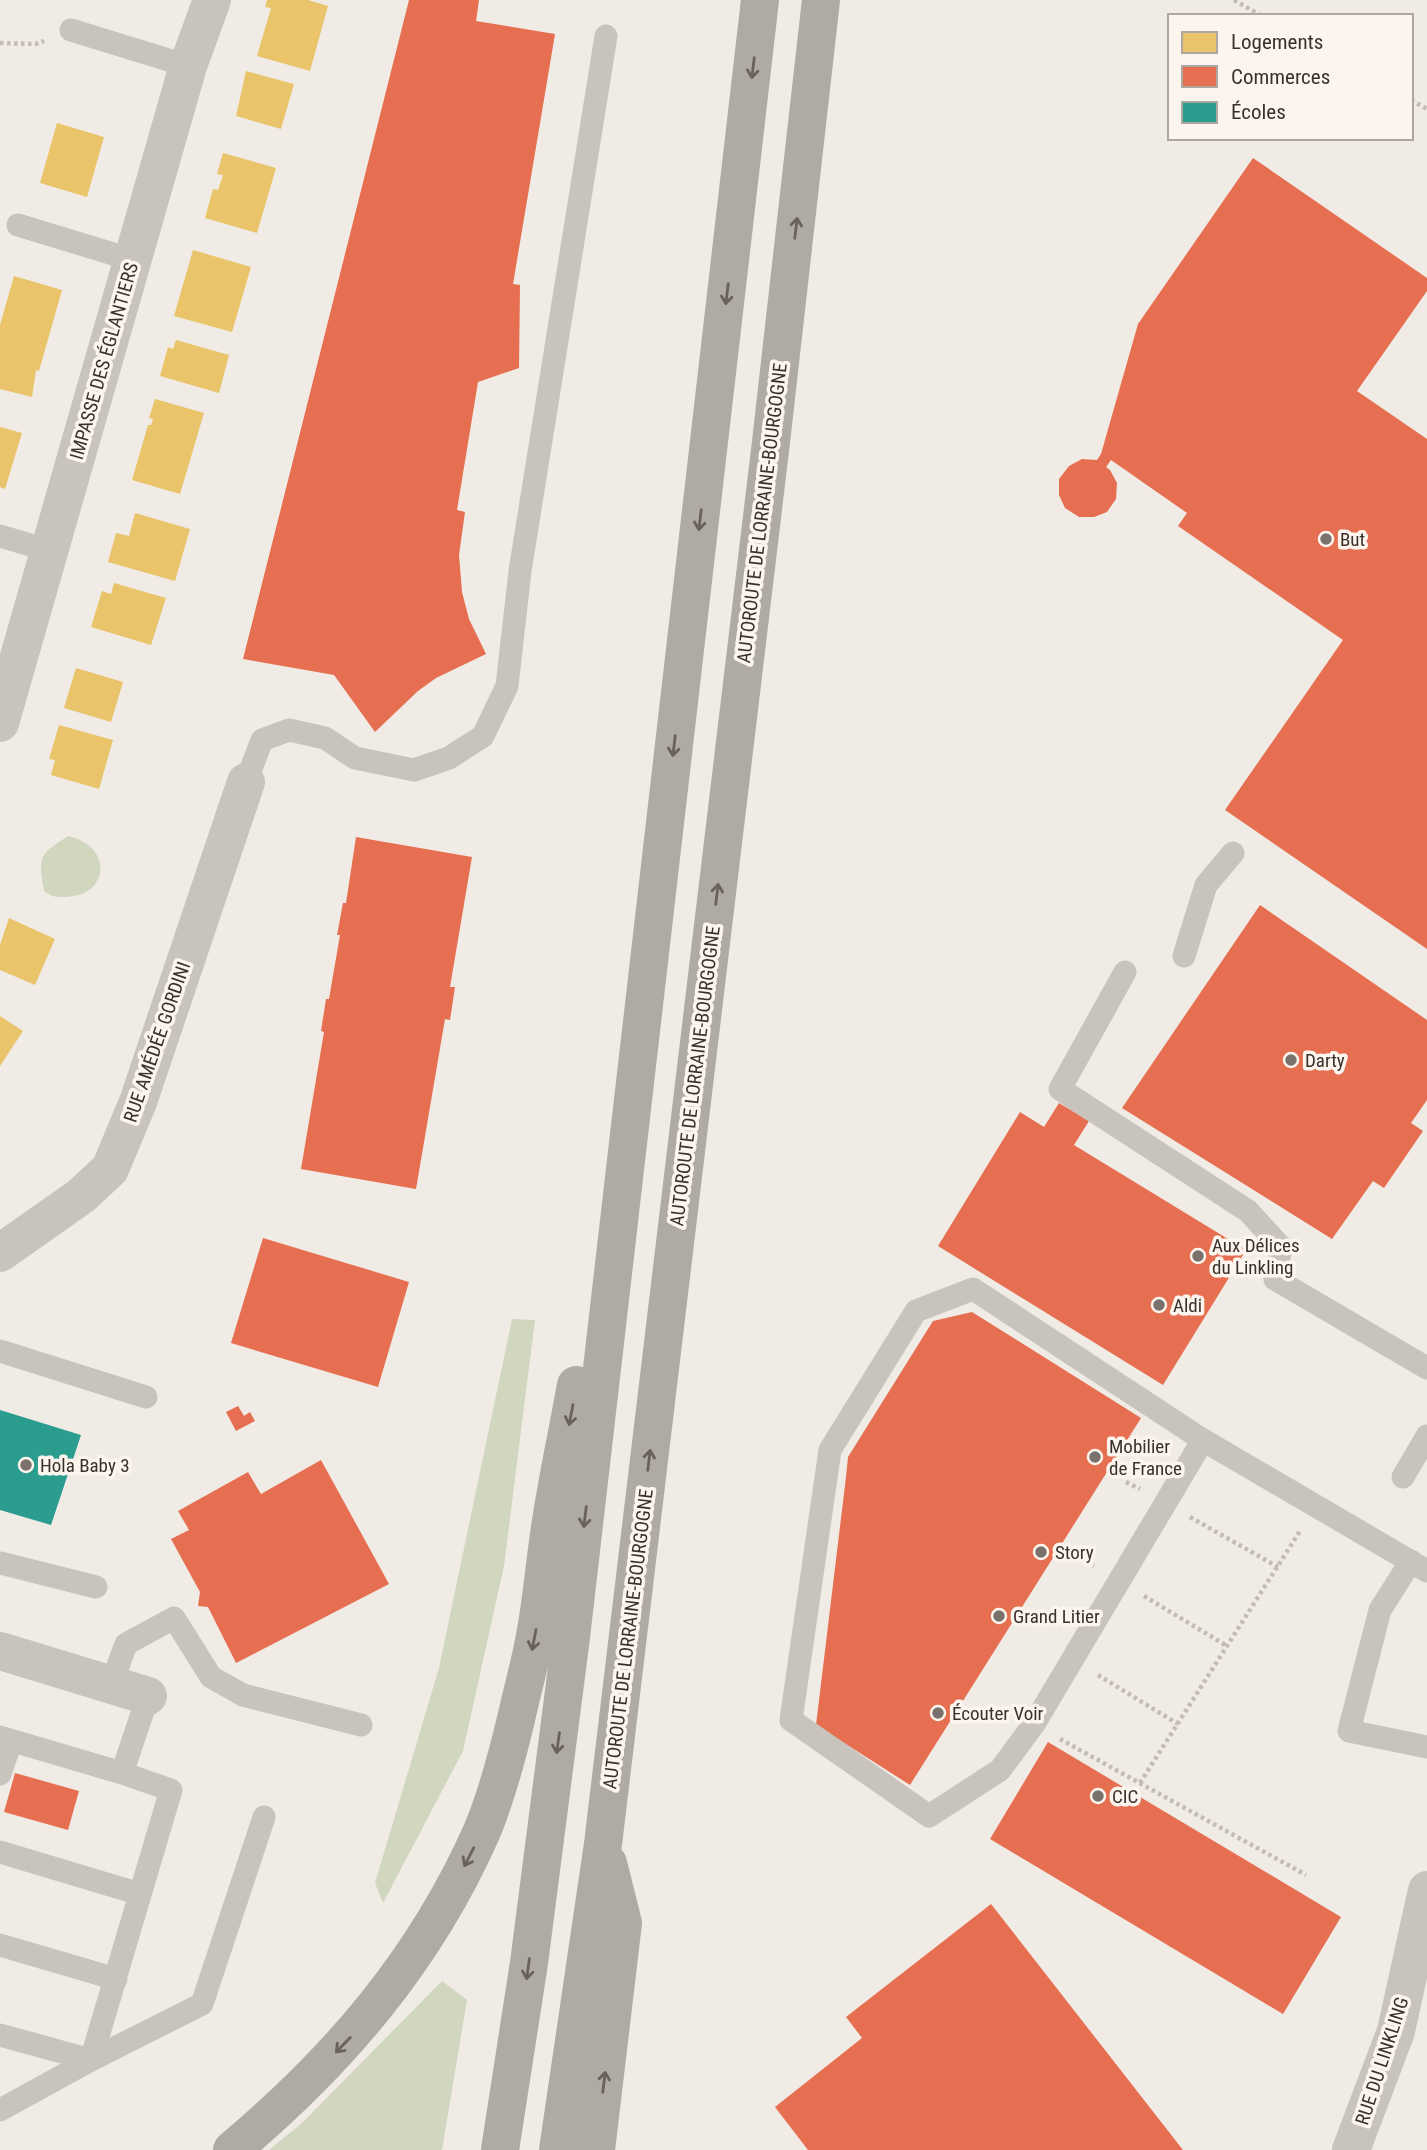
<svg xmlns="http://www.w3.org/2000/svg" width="1427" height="2150" font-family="'Roboto Condensed',sans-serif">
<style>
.green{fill:#d1d6bf}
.homes{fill:#e9c46a}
.shops{fill:#e76f51}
.schools{fill:#2a9d8f}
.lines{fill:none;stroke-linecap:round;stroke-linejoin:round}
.path{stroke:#c2bbb6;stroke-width:4.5;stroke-dasharray:3.5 3.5;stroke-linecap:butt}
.lane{stroke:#c9c3be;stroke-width:23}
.street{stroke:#c9c3be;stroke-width:38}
.highway{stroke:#afaaa4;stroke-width:38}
.oneway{stroke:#69615b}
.poi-dot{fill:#7a716c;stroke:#fbf5ee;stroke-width:2.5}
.labels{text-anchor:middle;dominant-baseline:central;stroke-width:7;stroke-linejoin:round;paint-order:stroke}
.street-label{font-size:19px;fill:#3b302b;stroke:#fbf5ee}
.poi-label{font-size:19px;fill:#3b302b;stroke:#fbf5ee;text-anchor:start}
</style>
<rect width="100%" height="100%" fill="#f0ebe5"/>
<path class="green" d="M68,836C114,846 110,898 63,897C54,897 51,896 44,891C38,856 39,855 68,836Z
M512,1319L535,1320L504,1566L463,1751L383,1903L375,1883L439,1668Z
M442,1981L467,2000L442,2150H269L302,2123Z"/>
<path class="homes" d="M267,0H308L328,6L310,71L257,56L271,8L265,7Z
M246,71L294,84L281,129L236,116Z
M57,123L104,137L87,197L40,183Z
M223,153L276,168L257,233L205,218L213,189L218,190L223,175L217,174Z
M193,250L251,267L232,332L174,316Z
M14,276L62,290L39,371L36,370L32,397L0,389V325Z
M176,340L229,355L219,393L160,376L168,347L173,349Z
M155,399L204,413L180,494L132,480L148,425H151L153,419L149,418Z
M0,427L22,433L5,489L0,487Z
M135,513L190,529L175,581L108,562L116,533L129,536Z
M114,583L166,598L151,645L91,627L102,591L111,594Z
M76,668L123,682L111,722L64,708Z
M59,725L113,740L99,789L51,775L55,760L49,759Z
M9,918L55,939L35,985L0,970V945Z
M0,1016L23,1031L0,1066Z"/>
<path class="shops" d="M409,0H479L476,21L555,34L513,284L520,285L519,368L478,382L457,510L465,512L459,555L462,592L469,619L486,654L436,678L418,691L375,732L334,675L243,659Z
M1253,158L1427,278V291L1357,391L1427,439V949L1225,810L1343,640L1178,526L1187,513L1111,460L1106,467L1110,470L1117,483L1116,499L1107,512L1094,517H1079L1065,508L1059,495V479L1069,466L1082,459L1097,460L1101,454L1138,324Z
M356,837L472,857L450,987H455L450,1020L445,1019L416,1189L301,1169L324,1032L321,1031L326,999H329L340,935H337L343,903H346Z
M1260,905L1427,1020V1100L1411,1123L1423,1131L1384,1188L1373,1181L1332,1239L1122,1108Z
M1059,1103L1089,1121L1074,1145L1246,1250L1163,1385L938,1246L1020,1112L1044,1127Z
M263,1238L409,1282L378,1387L231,1343Z
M972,1312L1141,1418L910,1785L816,1725L846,1477L848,1457L933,1321Z
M238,1406L244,1416L250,1412L255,1421L236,1431L226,1412Z
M321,1460L389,1584L236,1663L208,1607L198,1606L200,1592L171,1539L189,1530L178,1511L248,1472L261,1494Z
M1048,1742L1341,1917L1283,2014L990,1839Z
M15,1773L79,1791L68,1830L4,1812Z
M991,1904L1183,2150H808L775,2107L862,2038L846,2017Z"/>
<path class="schools" d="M0,1410L81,1435L51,1525L0,1510Z"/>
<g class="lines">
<path class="path" d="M1234,0L1262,16
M0,43L36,44L44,41
M1411,100L1427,109
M1126,1482L1140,1489
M1190,1517L1278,1567
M1081,1559L1094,1566
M1144,1596L1227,1646
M1098,1675L1178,1724
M1060,1739L1306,1875
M1140,1783L1300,1531"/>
<path class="lane" d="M71,30L188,66
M18,225L133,260
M0,536L51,551
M246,782L262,740L289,730L325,738L355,758L414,770L449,758L483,736L507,686L520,571L606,36
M1184,956L1206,885L1233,853
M1125,972L1060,1089L1248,1211L1281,1247L1275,1279L1427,1368
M0,1351L146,1397
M1203,1440L1034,1724L1000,1770L929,1816L791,1720L830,1450L916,1311L973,1289L1203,1440L1427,1571
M1403,1477L1427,1436
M1411,1561L1380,1610L1349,1731L1427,1747
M0,1563L96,1587
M111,1685L126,1644L174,1618L211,1677L243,1695L361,1725
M0,1737L122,1773L148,1696
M0,1774L11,1741
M0,1852L140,1894
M0,1945L116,1979
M0,2035L91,2060L202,2004L264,1817
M0,2110L91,2060L171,1790L122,1773"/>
<path class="street" d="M0,723L188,66L212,0
M0,1253L81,1196L110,1169L138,1102L246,782
M0,1651L148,1696
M1351,2150L1396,2031L1427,1890"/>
<path class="highway" d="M232,2150C339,2060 425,1960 482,1831C497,1795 507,1757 516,1719C522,1692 530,1664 535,1636C542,1598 545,1559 551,1521C558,1475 568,1430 576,1385
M500,2150L529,1963L571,1637L760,0
M558,2150L603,1844L771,442L821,0
M596,2150L623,1923L608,1863"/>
</g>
<defs><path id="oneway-shaft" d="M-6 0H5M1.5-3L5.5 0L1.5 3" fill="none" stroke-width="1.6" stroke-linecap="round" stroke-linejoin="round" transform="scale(1.75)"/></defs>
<g class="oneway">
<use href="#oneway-shaft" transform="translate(753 68) rotate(97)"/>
<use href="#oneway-shaft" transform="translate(796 228) rotate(-83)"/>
<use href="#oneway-shaft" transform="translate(727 294) rotate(97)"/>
<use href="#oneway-shaft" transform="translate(700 520) rotate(97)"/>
<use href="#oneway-shaft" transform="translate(674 746) rotate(97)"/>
<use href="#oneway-shaft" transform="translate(717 894) rotate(-83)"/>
<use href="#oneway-shaft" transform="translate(571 1415) rotate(101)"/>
<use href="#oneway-shaft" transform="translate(649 1460) rotate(-83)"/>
<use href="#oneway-shaft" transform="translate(585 1517) rotate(97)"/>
<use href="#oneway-shaft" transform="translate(534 1640) rotate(101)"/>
<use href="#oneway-shaft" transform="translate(558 1743) rotate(98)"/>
<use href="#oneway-shaft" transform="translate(469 1857) rotate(117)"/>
<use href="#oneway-shaft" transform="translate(528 1969) rotate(98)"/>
<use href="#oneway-shaft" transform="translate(343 2045) rotate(134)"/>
<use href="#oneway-shaft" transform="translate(604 2082) rotate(-83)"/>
</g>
<g class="poi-dot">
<circle cx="1326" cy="539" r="7"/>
<circle cx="1291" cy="1060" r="7"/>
<circle cx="1198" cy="1256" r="7"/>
<circle cx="1159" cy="1305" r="7"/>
<circle cx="1095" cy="1457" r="7"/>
<circle cx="26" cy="1465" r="7"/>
<circle cx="1041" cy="1552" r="7"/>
<circle cx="999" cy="1616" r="7"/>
<circle cx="938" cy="1713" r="7"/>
<circle cx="1098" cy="1796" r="7"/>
</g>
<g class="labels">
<g class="street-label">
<text transform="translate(104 361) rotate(-74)">IMPASSE DES ÉGLANTIERS</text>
<text transform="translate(762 513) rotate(-83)">AUTOROUTE DE LORRAINE-BOURGOGNE</text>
<text transform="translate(157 1042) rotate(-71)">RUE AMÉDÉE GORDINI</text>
<text transform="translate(695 1076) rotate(-83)">AUTOROUTE DE LORRAINE-BOURGOGNE</text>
<text transform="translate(628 1639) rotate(-83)">AUTOROUTE DE LORRAINE-BOURGOGNE</text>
<text transform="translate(1382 2061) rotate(-72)">RUE DU LINKLING</text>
</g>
<g class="poi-label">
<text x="1340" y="539">But</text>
<text x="1305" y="1060">Darty</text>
<text x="1212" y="1245">Aux Délices<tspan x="1212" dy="22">du Linkling</tspan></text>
<text x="1173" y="1305">Aldi</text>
<text x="1109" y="1446">Mobilier<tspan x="1109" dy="22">de France</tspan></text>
<text x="40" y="1465">Hola Baby 3</text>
<text x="1055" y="1552">Story</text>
<text x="1013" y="1616">Grand Litier</text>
<text x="952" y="1713">Écouter Voir</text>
<text x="1112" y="1796">CIC</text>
</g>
</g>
<rect x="1168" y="14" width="245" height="126" fill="#fbf5ee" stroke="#aea6a0" stroke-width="2"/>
<rect x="1182" y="32" width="35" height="21" fill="#e9c46a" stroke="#aea6a0" stroke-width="2"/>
<text x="1231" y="49" font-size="21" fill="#3b302b">Logements</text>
<rect x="1182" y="66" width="35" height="21" fill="#e76f51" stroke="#aea6a0" stroke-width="2"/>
<text x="1231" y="84" font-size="21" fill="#3b302b">Commerces</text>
<rect x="1182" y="102" width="35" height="21" fill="#2a9d8f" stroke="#aea6a0" stroke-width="2"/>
<text x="1231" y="119" font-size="21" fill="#3b302b">Écoles</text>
</svg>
